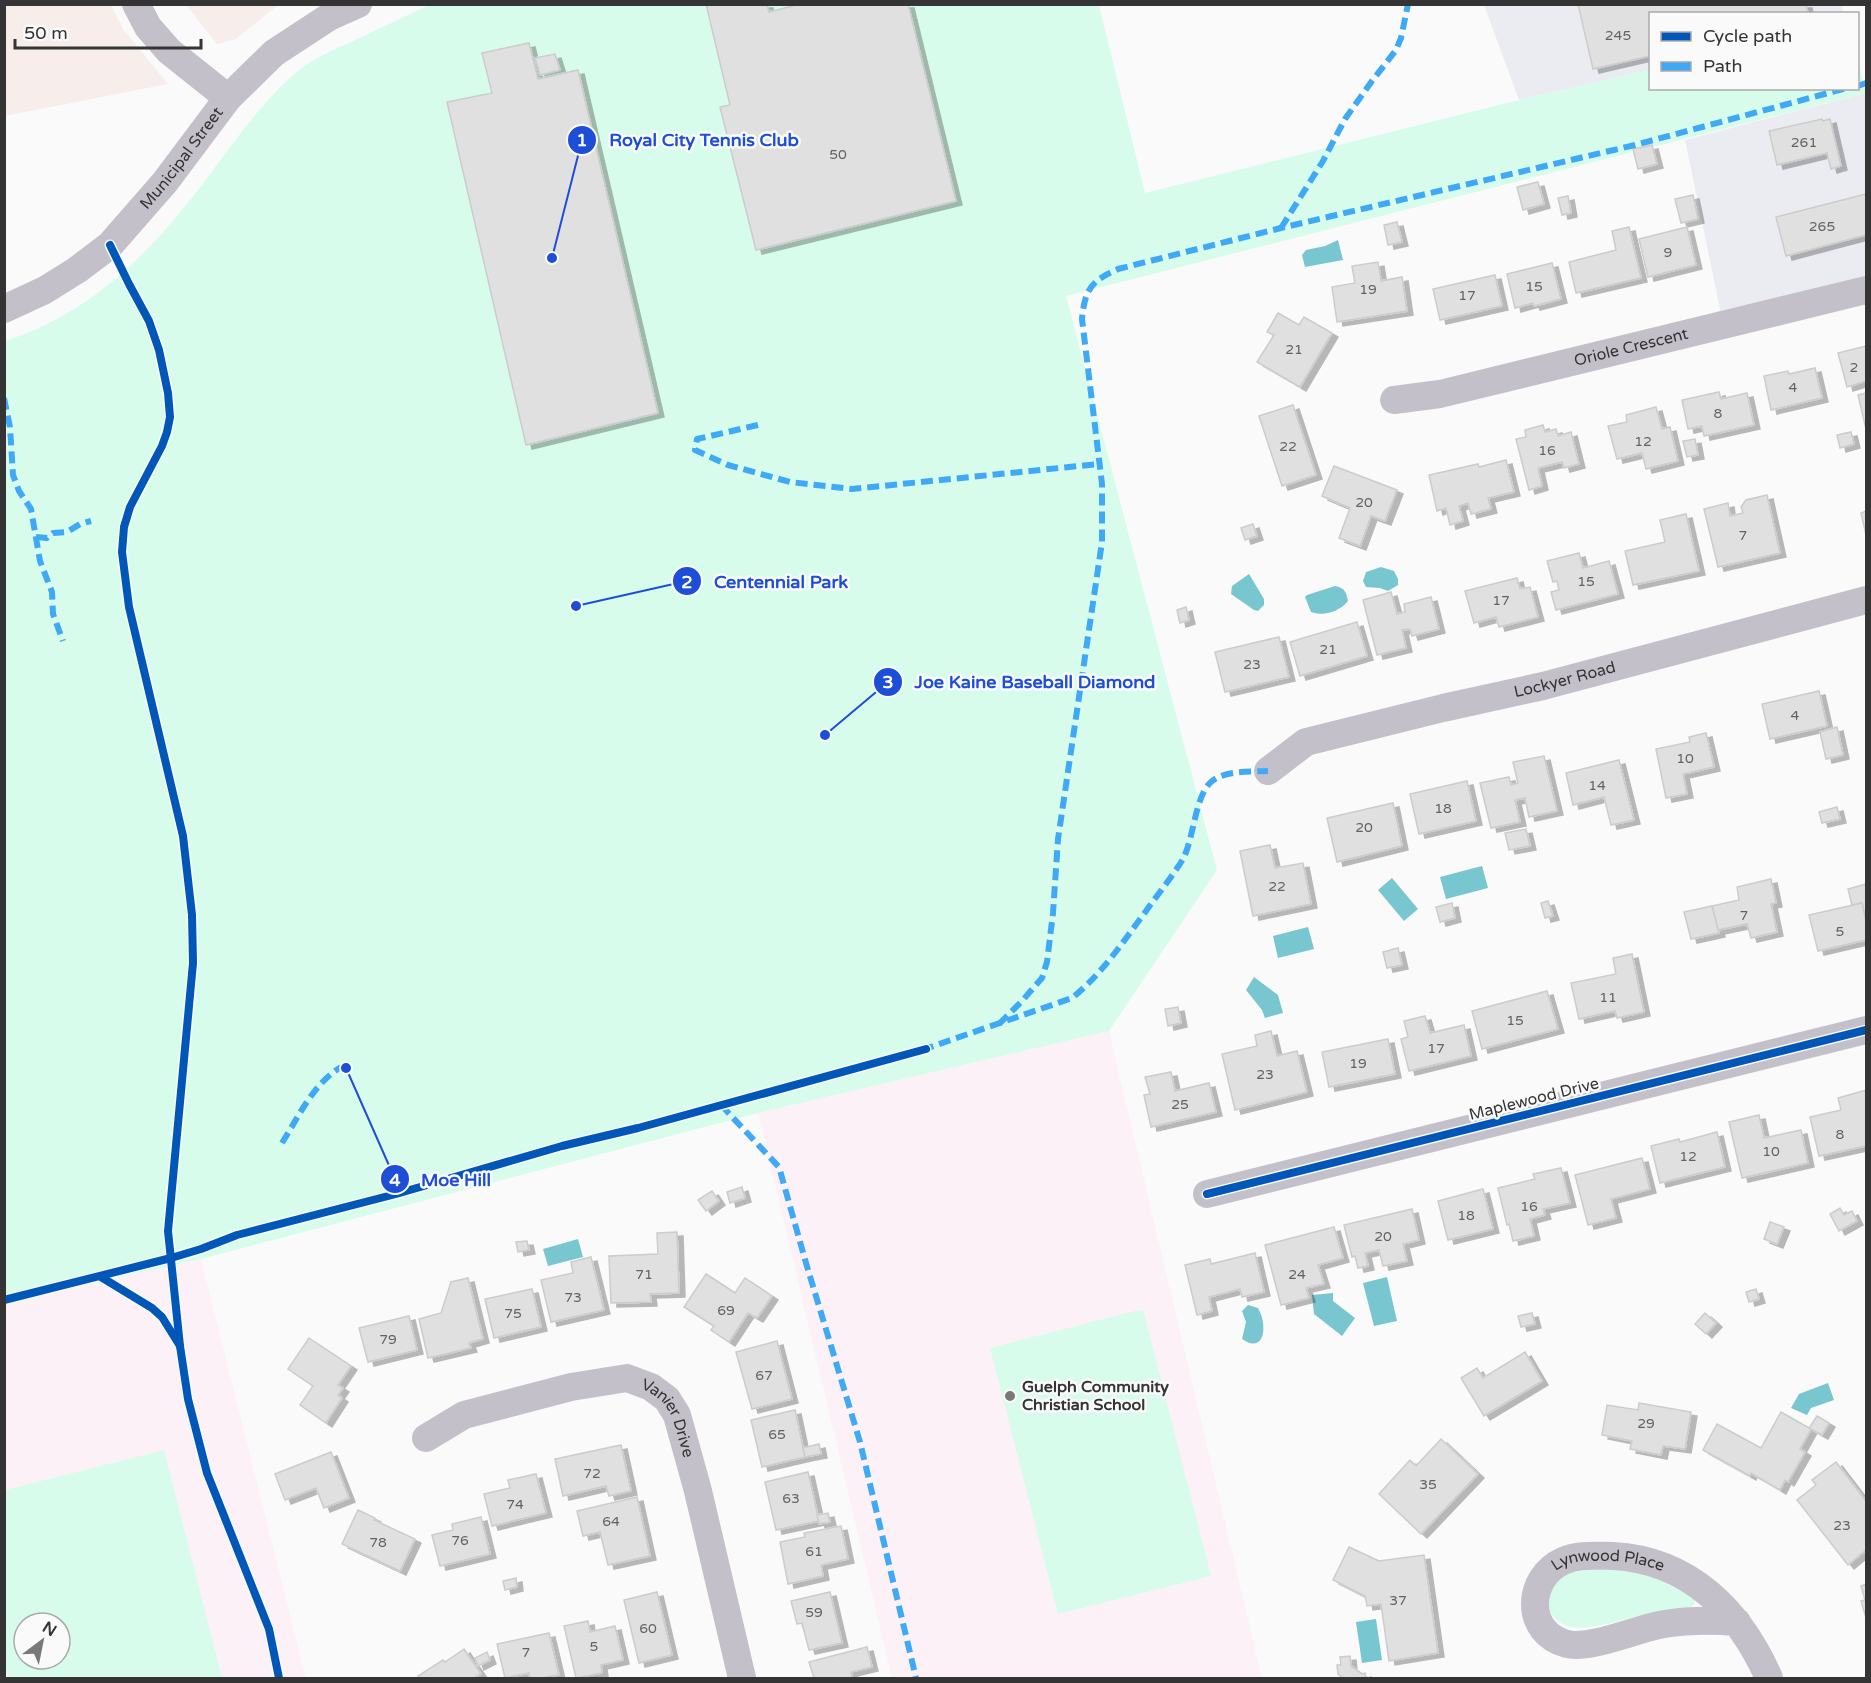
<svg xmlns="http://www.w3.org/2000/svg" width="1871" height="1683" viewBox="0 0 1871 1683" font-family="'Varela Round',sans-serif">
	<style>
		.built { fill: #eaecf1 }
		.industrial { fill: #f7eeec }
		.education { fill: #fcf1f7; fill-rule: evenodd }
		.green { fill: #d8fceb; fill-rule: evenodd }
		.water { fill: #78c6d0 }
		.building { fill: #e1e0e1; stroke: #ccc; stroke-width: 1.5; filter: url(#shadow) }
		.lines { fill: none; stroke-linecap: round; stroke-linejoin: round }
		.street { stroke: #c4c0c9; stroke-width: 28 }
		.quiet { stroke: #3fa9f5; stroke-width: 6; stroke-dasharray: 12 6; stroke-linecap: butt }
		.cycleway-casing { stroke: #fafafb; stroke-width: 11 }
		.cycleway { stroke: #0057b8; stroke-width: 8 }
		.poi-dot { fill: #79797a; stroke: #fafafb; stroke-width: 2 }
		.labels { text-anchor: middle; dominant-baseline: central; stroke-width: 5; stroke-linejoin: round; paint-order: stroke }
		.number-label { font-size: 14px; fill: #626263 }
		.street-label { font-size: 16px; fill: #343435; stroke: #fafafb }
		.poi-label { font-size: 16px; font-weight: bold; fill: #343435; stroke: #fafafb; text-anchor: start }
		.leader { fill: none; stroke: #1d4ed8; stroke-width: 2 }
		.callout-dot { fill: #1d4ed8; stroke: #fafafb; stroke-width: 2 }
		.mark-label { font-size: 18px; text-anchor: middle; font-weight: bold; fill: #fff }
		.callout-label { font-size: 18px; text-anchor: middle; font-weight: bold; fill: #1d4ed8; stroke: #fafafb; stroke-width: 5; stroke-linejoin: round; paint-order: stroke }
	</style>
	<defs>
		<filter id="shadow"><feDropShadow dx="6" dy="4" stdDeviation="0" flood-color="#0004"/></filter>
	</defs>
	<rect width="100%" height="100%" fill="#fafafb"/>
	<g class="built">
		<polygon points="1841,4 1843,13 1650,14 1650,70 1519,100 1484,5"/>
		<polygon points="1866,93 1866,303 1726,338 1685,140"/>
	</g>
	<g class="industrial">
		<polygon points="5,4 111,5 123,29 168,84 5,116"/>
		<polygon points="186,5 278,5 236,39 217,44"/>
	</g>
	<g class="education">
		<polygon points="1109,1031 1262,1678 892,1678 758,1113"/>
		<path d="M201,1259L306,1678H5L4,1303ZM24,1623H60V1659H24Z"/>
	</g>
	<g class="green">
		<path d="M429,5H1099L1145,193L1519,100L1650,70V88H1858V61L1866,93L1066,296L1217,870L1109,1031L758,1113L201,1259L5,1303V341C95,312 155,248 210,174C237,138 264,99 299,70C314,58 333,50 351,42C377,30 403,17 429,5Z"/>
		<polygon points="1143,1309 1211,1576 1058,1614 990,1348"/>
		<path d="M164,1450L222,1678H8L4,1666L5,1490ZM24,1623H60V1659H24Z"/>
		<path d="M1604,1568L1646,1573L1694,1597C1695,1603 1695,1605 1690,1608C1679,1614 1657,1613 1644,1615C1624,1619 1589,1631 1570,1627C1559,1624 1552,1616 1547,1606L1549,1589L1568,1571Z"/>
	</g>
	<g class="water">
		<polygon points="1338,240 1343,260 1305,267 1302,255 1306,250 1325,246"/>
		<polygon points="1381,567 1394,571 1398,579 1398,585 1388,591 1380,588 1366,587 1363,581 1366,572"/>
		<polygon points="1249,574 1264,599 1264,605 1258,611 1254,610 1231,594 1232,586"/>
		<path d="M1335,586C1345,588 1346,592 1348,601C1340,611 1324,617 1311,612L1305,597L1307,595Z"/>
		<polygon points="1482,866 1488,888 1446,899 1440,877"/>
		<polygon points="1392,878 1418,909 1404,921 1378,890"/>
		<polygon points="1308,927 1314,949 1278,958 1273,936"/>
		<polygon points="1254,977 1278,995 1283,1013 1265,1018 1262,1010 1246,990"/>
		<polygon points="578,1239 583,1257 548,1266 543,1249"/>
		<polygon points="1387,1277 1397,1321 1374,1326 1363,1283"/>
		<polygon points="1333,1293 1333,1301 1355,1318 1342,1336 1314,1314 1312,1295"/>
		<path d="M1248,1305L1258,1308C1268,1325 1265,1355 1242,1339L1246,1322L1242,1311Z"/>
		<polygon points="1828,1383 1834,1400 1811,1408 1807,1415 1791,1408 1799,1394"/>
		<polygon points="1376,1619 1382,1660 1362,1663 1356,1622"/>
	</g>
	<g class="building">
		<polygon points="706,4 767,4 769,12 800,4 908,4 956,201 756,250 720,107 730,105"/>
		<polygon points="1578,4 1806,4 1808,14 1650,14 1650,56 1593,69"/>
		<polygon points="529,43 538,79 578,70 658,413 526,445 447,102 492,93 482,53"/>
		<polygon points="555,54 560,70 540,75 535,58"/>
		<polygon points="1822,119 1823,121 1830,119 1841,166 1831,169 1827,153 1777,165 1769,131"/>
		<polygon points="1652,145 1657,164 1638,169 1633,149"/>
		<polygon points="1538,182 1544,204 1523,210 1517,187"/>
		<polygon points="1866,194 1866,235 1786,256 1776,217"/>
		<polygon points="1693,195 1698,219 1681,223 1675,199"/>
		<polygon points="1568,196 1571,213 1562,215 1558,198"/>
		<polygon points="1397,222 1402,242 1388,245 1384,225"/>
		<polygon points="1629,227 1641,278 1576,293 1569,262 1616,250 1612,231"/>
		<polygon points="1687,227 1696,265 1648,277 1639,239"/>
		<polygon points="1378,262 1381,281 1402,277 1407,311 1337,322 1332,287 1355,283 1352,266"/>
		<polygon points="1552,263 1561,299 1534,306 1533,303 1515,308 1507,274"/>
		<polygon points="1495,275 1502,306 1440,320 1433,289"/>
		<polygon points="1278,313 1299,325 1304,317 1332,333 1300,387 1257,362 1274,335 1267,332"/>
		<polygon points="1866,346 1866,381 1847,387 1838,353"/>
		<polygon points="1815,368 1822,398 1771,410 1764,376 1788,371 1789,374"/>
		<polygon points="1719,392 1721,399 1747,393 1754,425 1704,436 1702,426 1688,429 1682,400"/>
		<polygon points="1866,393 1866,429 1858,395"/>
		<polygon points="1293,405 1316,475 1282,486 1259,416"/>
		<polygon points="1656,407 1662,429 1670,427 1678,461 1646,469 1642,453 1617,459 1608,426 1627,422 1626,415"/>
		<polygon points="1543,425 1545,432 1556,429 1558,436 1571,432 1579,464 1564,468 1562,462 1538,468 1542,486 1529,490 1516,439 1526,437 1525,430"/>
		<polygon points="1851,432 1854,444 1840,448 1837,435"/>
		<polygon points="1695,439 1698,455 1687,457 1683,441"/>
		<polygon points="1506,460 1514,492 1488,498 1491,509 1471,514 1468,503 1459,506 1463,521 1450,525 1446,508 1437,511 1429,475 1478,464 1479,467"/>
		<polygon points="1334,466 1397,490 1385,521 1371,516 1360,546 1339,538 1350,508 1322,496"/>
		<polygon points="1767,495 1780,553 1718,567 1704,509 1728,503 1730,516 1743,513 1741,507 1746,500"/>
		<polygon points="1866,511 1866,535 1861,513"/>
		<polygon points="1686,514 1699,571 1633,585 1625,551 1665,542 1660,520"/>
		<polygon points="1253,524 1257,536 1245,540 1241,528"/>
		<polygon points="1579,553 1583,568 1609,561 1618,594 1556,610 1551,592 1559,590 1557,581 1553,582 1547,561"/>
		<polygon points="1517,578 1520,589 1530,587 1538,617 1499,627 1496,617 1474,623 1465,591"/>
		<polygon points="1391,592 1397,614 1405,612 1404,604 1431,597 1439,629 1412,636 1410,629 1402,630 1406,648 1377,655 1363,600"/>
		<polygon points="1186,607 1189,620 1180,623 1177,610"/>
		<polygon points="1357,622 1367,656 1300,676 1290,642"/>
		<polygon points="1279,637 1289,677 1225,692 1215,652"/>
		<polygon points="1819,691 1827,726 1770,739 1762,704"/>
		<polygon points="1837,727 1843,755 1826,759 1820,732"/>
		<polygon points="1706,733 1714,767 1683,774 1687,794 1666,798 1656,749 1690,742 1689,737"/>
		<polygon points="1544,756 1557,811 1529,817 1525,798 1515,800 1520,822 1491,828 1480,783 1509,777 1511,785 1518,783 1513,762"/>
		<polygon points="1619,760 1634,820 1611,825 1604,797 1573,805 1566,773"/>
		<polygon points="1467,781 1476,821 1419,834 1410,794"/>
		<polygon points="1393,803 1402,846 1337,862 1327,818"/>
		<polygon points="1837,807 1840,819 1822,823 1819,812"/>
		<polygon points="1526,829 1530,846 1509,850 1505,833"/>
		<polygon points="1270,845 1275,868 1303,863 1311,904 1253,916 1240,851"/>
		<polygon points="1771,879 1776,903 1771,904 1777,932 1751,938 1747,924 1718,930 1712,906 1739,900 1737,887"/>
		<polygon points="1866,884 1866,912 1864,913 1862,903 1852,905 1848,889"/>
		<polygon points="1548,901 1553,916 1545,918 1541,903"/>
		<polygon points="1452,903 1455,918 1440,922 1436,907"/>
		<polygon points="1862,903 1866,921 1866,940 1818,951 1809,915"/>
		<polygon points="1712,906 1719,933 1691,939 1684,912"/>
		<polygon points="1398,948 1402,965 1387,968 1383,952"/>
		<polygon points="1632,954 1644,1012 1617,1018 1615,1011 1579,1019 1571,983 1616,974 1613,958"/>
		<polygon points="1547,991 1558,1029 1482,1049 1472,1011"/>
		<polygon points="1178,1007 1181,1023 1168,1026 1165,1009"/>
		<polygon points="1425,1016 1430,1033 1464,1025 1471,1056 1409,1071 1401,1039 1408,1037 1404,1021"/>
		<polygon points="1271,1031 1277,1056 1297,1051 1307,1092 1235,1110 1222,1054 1257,1046 1255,1035"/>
		<polygon points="1388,1039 1395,1074 1329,1087 1322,1052"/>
		<polygon points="1171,1072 1175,1091 1209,1083 1216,1112 1151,1127 1144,1095 1150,1094 1145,1077"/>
		<polygon points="1866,1090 1866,1146 1819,1156 1810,1117 1841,1110 1838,1098"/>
		<polygon points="1759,1115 1764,1138 1801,1130 1808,1163 1742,1178 1729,1122"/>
		<polygon points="1717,1132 1725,1167 1660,1183 1651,1146 1679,1139 1680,1142"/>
		<polygon points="1642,1158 1650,1189 1611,1199 1616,1218 1588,1225 1575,1175"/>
		<polygon points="1561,1168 1570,1203 1543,1209 1545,1215 1530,1219 1534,1236 1513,1241 1509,1224 1507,1225 1498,1188 1535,1179 1533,1174"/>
		<polygon points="742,1187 745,1198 730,1203 727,1192"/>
		<polygon points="1483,1189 1493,1229 1448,1240 1438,1201"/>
		<polygon points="712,1191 719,1201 706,1211 698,1200"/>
		<polygon points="1840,1208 1844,1215 1852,1211 1857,1221 1839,1231 1830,1214"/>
		<polygon points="1412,1209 1419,1240 1403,1244 1407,1261 1383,1266 1379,1250 1365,1253 1368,1266 1358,1268 1355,1256 1352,1257 1344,1225"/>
		<polygon points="1770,1222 1784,1227 1777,1244 1764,1239"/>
		<polygon points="1334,1227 1343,1258 1318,1265 1324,1284 1306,1288 1309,1298 1281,1305 1265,1245"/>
		<polygon points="677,1232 679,1293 650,1294 651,1302 611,1303 609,1256 658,1254 657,1233"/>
		<polygon points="527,1241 529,1250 518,1252 516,1242"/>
		<polygon points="1255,1253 1264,1292 1242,1297 1240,1289 1209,1297 1212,1311 1197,1315 1185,1265 1210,1259 1211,1264"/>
		<polygon points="591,1257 604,1310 551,1322 541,1280 573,1273 571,1262"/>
		<polygon points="706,1274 735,1293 745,1278 772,1296 757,1318 748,1313 729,1342 711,1330 714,1326 684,1307"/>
		<polygon points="468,1278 483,1339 469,1343 471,1348 428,1358 419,1319 441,1313 451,1282"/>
		<polygon points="532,1289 541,1327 494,1338 485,1299"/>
		<polygon points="1756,1289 1759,1299 1749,1302 1746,1292"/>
		<polygon points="1532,1313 1535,1324 1521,1327 1518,1316"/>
		<polygon points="1705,1313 1716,1323 1706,1334 1695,1324"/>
		<polygon points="409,1316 417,1350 368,1362 359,1328"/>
		<polygon points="309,1338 351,1366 338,1385 343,1388 338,1395 342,1398 326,1423 300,1405 313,1386 288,1369"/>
		<polygon points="777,1341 792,1399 752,1409 736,1352"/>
		<polygon points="1525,1352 1542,1381 1484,1416 1461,1378 1477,1368 1483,1378"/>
		<polygon points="1639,1403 1691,1412 1685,1449 1663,1446 1661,1455 1630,1449 1632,1441 1602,1435 1607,1405 1638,1410"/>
		<polygon points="795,1410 805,1457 762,1467 751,1420"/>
		<polygon points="1781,1412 1811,1429 1800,1449 1805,1452 1788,1482 1785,1480 1780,1490 1751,1473 1750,1476 1703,1450 1717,1424 1761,1448"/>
		<polygon points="1817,1416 1829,1423 1822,1435 1809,1428"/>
		<polygon points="1441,1439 1478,1474 1421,1534 1379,1494 1410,1460 1416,1466"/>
		<polygon points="819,1444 821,1454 805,1457 803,1448"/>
		<polygon points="621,1445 631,1491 609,1496 606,1486 563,1496 555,1459"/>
		<polygon points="331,1452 349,1498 324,1508 316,1488 285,1500 275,1474"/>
		<polygon points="1836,1462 1866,1501 1866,1550 1848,1565 1797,1500 1816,1485 1812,1480"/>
		<polygon points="808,1472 819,1521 776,1530 765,1482"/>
		<polygon points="536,1474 546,1513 492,1526 484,1494 510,1488 508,1480"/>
		<polygon points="637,1497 650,1556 608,1565 600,1532 583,1536 577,1511"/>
		<polygon points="358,1510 375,1518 374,1520 415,1539 400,1571 342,1544"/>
		<polygon points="828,1513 830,1522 819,1524 817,1515"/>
		<polygon points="481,1517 490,1554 440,1566 432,1535 453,1530 452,1524"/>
		<polygon points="841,1526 848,1559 821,1565 823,1576 788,1584 780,1542 805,1537 804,1533"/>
		<polygon points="1349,1547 1379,1561 1424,1555 1438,1653 1389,1661 1381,1604 1367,1606 1365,1596 1333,1580"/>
		<polygon points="516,1578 517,1587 505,1590 503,1581"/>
		<polygon points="1866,1584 1866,1618 1861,1601 1865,1600 1861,1586"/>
		<polygon points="657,1592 672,1655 639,1663 624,1600"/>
		<polygon points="830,1592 842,1643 809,1650 802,1623 797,1624 791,1601"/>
		<polygon points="588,1621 590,1632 615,1626 623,1660 601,1665 602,1673 576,1678 564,1626"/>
		<polygon points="549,1633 559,1675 541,1678 530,1678 529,1673 505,1678 497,1644"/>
		<polygon points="867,1647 872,1667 851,1672 852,1678 814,1678 809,1662"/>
		<polygon points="464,1649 481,1674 474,1678 419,1678 418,1676 443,1660 445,1662"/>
		<polygon points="487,1652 490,1660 478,1666 475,1658"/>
		<polygon points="1350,1656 1351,1666 1362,1674 1365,1673 1366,1678 1343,1678 1338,1674 1337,1665 1341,1665 1340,1657"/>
	</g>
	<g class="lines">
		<g class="street">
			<polyline points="136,4 148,27 169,51 228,98"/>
			<path id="s1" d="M4,309L45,290L77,270L110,245L165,182L228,98L274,53L329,17L358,4"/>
			<path id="s2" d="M1394,400L1440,394L1866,290"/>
			<path id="s3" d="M1268,771L1306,742L1443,708L1543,686L1866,600"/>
			<polyline points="1207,1194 1866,1030"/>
			<path id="s4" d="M426,1438L464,1415L571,1387L627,1378L651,1387L667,1399L677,1415L698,1491L742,1678"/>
			<path id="s5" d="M1737,1622C1712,1620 1689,1620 1664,1624C1639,1628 1589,1650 1567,1644C1524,1633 1526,1578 1563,1561C1579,1554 1596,1556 1613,1556C1690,1560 1740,1612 1769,1678"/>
		</g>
		<g class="quiet">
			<polyline points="1858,86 1866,83"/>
			<polyline points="1281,228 1323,161 1345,119 1372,81 1396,50 1401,38 1408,4"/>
			<polyline points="4,398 10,427 13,475 19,491 31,509 40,561 52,592 53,614 63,641"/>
			<polyline points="758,425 697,439 695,450 728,465 790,482 852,489 1099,464"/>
			<polyline points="36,537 47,538 53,533 67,532 80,524 91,521"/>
			<path d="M999,1024L1022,1001L1042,978L1047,962L1053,913L1058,839L1102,542V484L1082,319C1085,289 1091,281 1118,269L1281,228L1635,145L1847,88"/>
			<path d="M922,1050L1072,998C1102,974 1123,942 1146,911C1158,894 1172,877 1183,859C1194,838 1195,796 1211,782C1224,770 1251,772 1268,771"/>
			<polyline points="721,1105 779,1167 806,1263 860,1442 916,1678"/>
			<path d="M282,1143C299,1116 313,1084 341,1067"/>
		</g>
		<defs>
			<g id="cycleway">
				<polyline points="110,245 129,284 149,321 159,350 168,393 170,417 167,432 162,446 130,507 124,527 122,552 129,607 183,836 192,915 193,963 168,1231 180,1346"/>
				<polyline points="1207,1194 1866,1030"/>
				<polyline points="101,1277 152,1308 162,1317 180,1346 188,1399 207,1473 269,1629 279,1678"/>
				<polyline points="4,1300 171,1258 201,1249 237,1235 396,1194 562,1146 638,1128 926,1049"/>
			</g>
		</defs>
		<use href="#cycleway" class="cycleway-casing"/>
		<use href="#cycleway" class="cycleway"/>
	</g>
	<circle class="poi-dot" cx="1010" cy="1396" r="6"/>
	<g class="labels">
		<g class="number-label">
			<text x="1618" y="35">245</text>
			<text x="1804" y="142">261</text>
			<text x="838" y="154">50</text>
			<text x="1822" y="226">265</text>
			<text x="1668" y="252">9</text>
			<text x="1534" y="286">15</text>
			<text x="1368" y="289">19</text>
			<text x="1467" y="295">17</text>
			<text x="1294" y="349">21</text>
			<text x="1854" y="367">2</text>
			<text x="1793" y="387">4</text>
			<text x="1718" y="413">8</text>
			<text x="1643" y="441">12</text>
			<text x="1288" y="446">22</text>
			<text x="1547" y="450">16</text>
			<text x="1364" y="502">20</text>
			<text x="1743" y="535">7</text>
			<text x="1586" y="581">15</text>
			<text x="1501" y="600">17</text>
			<text x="1328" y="649">21</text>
			<text x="1252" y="664">23</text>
			<text x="1795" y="715">4</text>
			<text x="1685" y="758">10</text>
			<text x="1597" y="785">14</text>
			<text x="1443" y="808">18</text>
			<text x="1364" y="827">20</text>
			<text x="1277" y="886">22</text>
			<text x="1744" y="915">7</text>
			<text x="1840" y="931">5</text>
			<text x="1608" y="997">11</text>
			<text x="1515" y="1020">15</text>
			<text x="1436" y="1048">17</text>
			<text x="1358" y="1063">19</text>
			<text x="1265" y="1074">23</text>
			<text x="1180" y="1104">25</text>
			<text x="1840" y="1134">8</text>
			<text x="1771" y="1151">10</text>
			<text x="1688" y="1156">12</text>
			<text x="1529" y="1206">16</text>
			<text x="1466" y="1215">18</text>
			<text x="1383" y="1236">20</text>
			<text x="644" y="1274">71</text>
			<text x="1297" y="1274">24</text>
			<text x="573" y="1297">73</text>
			<text x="726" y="1310">69</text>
			<text x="513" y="1313">75</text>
			<text x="388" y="1339">79</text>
			<text x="764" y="1375">67</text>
			<text x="1646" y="1423">29</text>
			<text x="777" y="1434">65</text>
			<text x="592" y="1473">72</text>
			<text x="1428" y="1484">35</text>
			<text x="791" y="1498">63</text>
			<text x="515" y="1504">74</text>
			<text x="611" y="1521">64</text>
			<text x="1842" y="1525">23</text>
			<text x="460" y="1540">76</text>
			<text x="378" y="1542">78</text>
			<text x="814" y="1551">61</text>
			<text x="1398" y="1600">37</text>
			<text x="814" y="1612">59</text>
			<text x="648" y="1628">60</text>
			<text x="594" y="1646">5</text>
			<text x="526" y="1652">7</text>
		</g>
		<g class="street-label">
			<text stroke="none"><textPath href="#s1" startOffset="237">Municipal Street</textPath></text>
			<text stroke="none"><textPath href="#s2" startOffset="243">Oriole Crescent</textPath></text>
			<text stroke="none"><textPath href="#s3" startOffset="314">Lockyer Road</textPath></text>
			<text transform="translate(1534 1099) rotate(-14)">Maplewood Drive</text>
			<text stroke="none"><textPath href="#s4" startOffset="274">Vanier Drive</textPath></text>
			<text stroke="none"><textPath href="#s5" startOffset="328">Lynwood Place</textPath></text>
		</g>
		<g class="poi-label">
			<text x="1022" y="1387">Guelph Community<tspan x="1022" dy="18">Christian School</tspan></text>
		</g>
	</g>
	<path class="leader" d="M552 258L582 140M576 606L687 581M825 735L888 682M346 1068L395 1179"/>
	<g class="callout-dot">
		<circle cx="552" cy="258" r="6"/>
		<circle cx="576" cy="606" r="6"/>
		<circle cx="825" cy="735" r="6"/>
		<circle cx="346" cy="1068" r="6"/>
		<circle cx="582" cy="140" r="15"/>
		<circle cx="687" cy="581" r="15"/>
		<circle cx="888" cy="682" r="15"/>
		<circle cx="395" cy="1179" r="15"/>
	</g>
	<g class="mark-label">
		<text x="582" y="146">1</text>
		<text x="687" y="588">2</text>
		<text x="888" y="688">3</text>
		<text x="395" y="1186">4</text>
	</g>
	<g class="callout-label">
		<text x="704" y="146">Royal City Tennis Club</text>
		<text x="781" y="588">Centennial Park</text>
		<text x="1035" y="688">Joe Kaine Baseball Diamond</text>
		<text x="456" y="1186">Moe Hill</text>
	</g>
	<rect width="1871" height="1683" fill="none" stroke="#343435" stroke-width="12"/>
	<rect x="1649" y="12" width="210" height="78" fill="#fafafb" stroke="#ababac" stroke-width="1.5"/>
	<rect x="1661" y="32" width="30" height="9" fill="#0057b8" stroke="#ababac" stroke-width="1.5"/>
	<text x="1703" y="42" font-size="18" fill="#343435">Cycle path</text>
	<rect x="1661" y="62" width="30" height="9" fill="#3fa9f5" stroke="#ababac" stroke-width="1.5"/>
	<text x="1703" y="72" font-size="18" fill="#343435">Path</text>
	<g transform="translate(42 1641) rotate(32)"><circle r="28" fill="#fafafb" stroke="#ababac" stroke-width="1.5"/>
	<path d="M0-4.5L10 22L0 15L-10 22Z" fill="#79797a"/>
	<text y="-9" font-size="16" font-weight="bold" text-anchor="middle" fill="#343435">N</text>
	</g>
	<path d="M15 39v9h186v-9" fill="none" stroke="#343435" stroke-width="3"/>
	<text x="24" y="39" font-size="18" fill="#343435" stroke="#fafafb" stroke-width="4.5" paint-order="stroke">50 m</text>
</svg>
